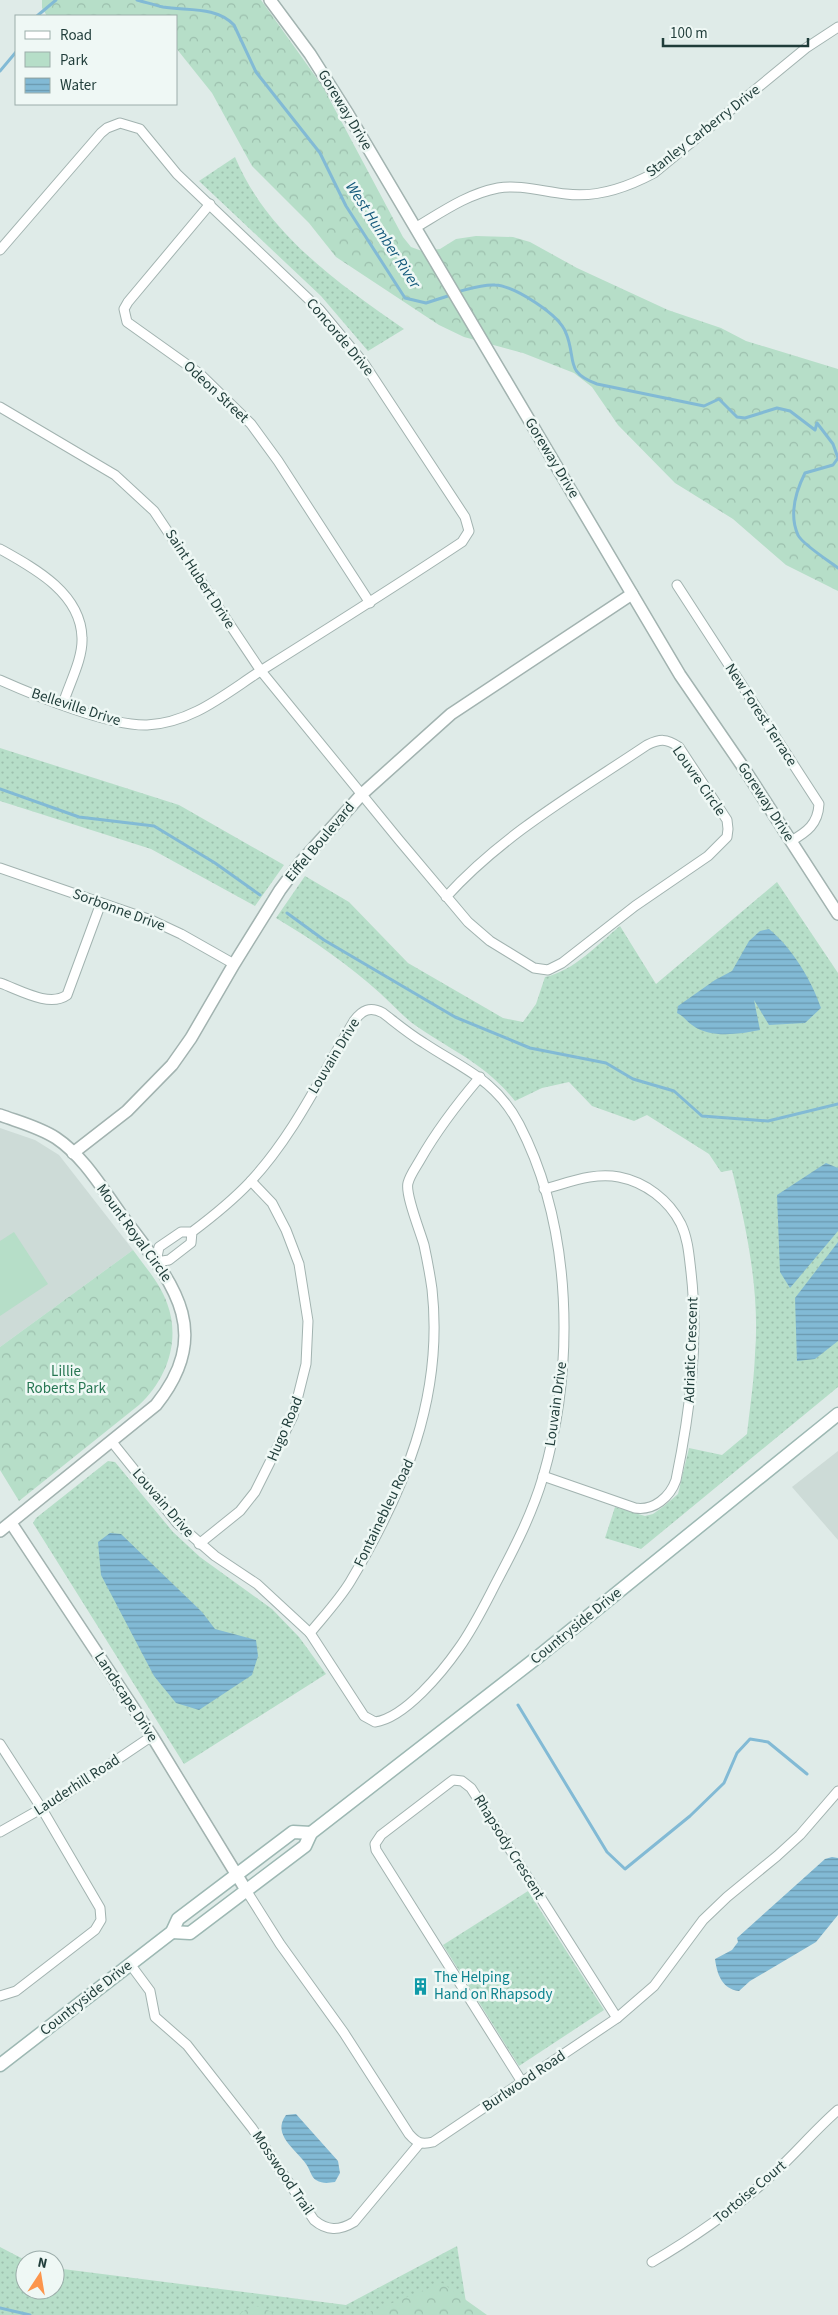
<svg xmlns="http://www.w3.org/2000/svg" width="838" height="2315" viewBox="0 0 838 2315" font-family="'Source Sans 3',sans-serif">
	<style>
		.built { fill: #cddbd7 }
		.green { fill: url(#green-dots) }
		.forest { fill: url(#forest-crowns) }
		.pitch { fill: #b6dec8 }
		.water { fill: url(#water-rules) }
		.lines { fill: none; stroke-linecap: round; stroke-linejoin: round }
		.stream { stroke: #82bad5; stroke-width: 3 }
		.minor-casing { stroke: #a2b3b0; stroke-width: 11 }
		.tertiary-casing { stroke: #a2b3b0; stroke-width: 14 }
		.secondary-casing { stroke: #9db8b3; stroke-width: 15 }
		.minor { stroke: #fff; stroke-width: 9 }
		.tertiary { stroke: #fff; stroke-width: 11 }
		.secondary { stroke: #fff; stroke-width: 12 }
		.labels { text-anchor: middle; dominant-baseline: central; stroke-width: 5; stroke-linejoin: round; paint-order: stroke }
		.street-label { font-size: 15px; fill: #1f3c39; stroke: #eff8f5 }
		.park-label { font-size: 15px; fill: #267652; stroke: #eff8f5 }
		.culture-label { font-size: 15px; fill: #0d838f; stroke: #eff8f5; text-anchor: start }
		.water-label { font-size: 16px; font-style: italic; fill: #155a7c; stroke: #eff8f5 }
	</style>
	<defs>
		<pattern id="green-dots" width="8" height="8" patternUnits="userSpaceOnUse" patternTransform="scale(1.25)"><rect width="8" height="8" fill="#b6dec8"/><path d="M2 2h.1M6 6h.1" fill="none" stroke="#9cbfad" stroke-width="1.8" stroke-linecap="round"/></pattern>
		<pattern id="forest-crowns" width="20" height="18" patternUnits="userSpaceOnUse" patternTransform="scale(1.25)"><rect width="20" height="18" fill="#b6dec8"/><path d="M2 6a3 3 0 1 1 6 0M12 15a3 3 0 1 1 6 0" fill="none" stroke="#9cbfad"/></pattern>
		<pattern id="water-rules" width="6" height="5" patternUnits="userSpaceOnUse" patternTransform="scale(1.25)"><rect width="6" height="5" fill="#82bad5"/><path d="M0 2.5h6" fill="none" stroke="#6a98ae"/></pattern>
	</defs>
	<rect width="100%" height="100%" fill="#dfebe8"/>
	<g class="built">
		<polygon points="0,1128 35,1140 59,1155 133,1250 0,1347"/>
		<polygon points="838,1451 838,1540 792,1487"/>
	</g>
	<g class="green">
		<path d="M235,157C267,234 338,283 404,329L368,351L321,296L199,181Z"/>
		<polygon points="0,748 179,805 284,865 255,906 151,849 0,801"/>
		<path d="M305,876L349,902L408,963L503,1018L523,1022L536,1004L545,977C574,971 598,944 620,926L656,984L777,882L838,973V1387L641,1549L605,1538L615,1507L645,1516L653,1514L664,1506L678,1494L689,1448L722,1455L747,1434C750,1407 754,1381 755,1354C760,1293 747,1229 732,1170L721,1172L709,1154L647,1115L634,1121L592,1106L569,1082L542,1088L515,1101C484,1062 451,1051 412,1023C401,1014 392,1004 381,994C349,965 313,940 276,918Z"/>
		<polygon points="108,1461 115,1462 173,1532 200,1557 272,1609 299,1637 326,1674 184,1764 33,1523 36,1518"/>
		<polygon points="528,1891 604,2010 519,2066 443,1945"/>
		<polygon points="457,2246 468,2315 0,2315 0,2247 25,2260 25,2290 55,2290 55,2268 346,2305"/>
	</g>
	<g class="forest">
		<polygon points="42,0 261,0 323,87 403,237 411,247 422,251 440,249 456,239 476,236 513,237 530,242 577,268 668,310 721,328 746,341 838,369 838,591 786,565 733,519 675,483 618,425 592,387 574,373 523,353 464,337 439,325 336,257 309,223 252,166 212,93 176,48 176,16 47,16 42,8"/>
		<path d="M133,1250C145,1267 160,1283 167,1303C181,1340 167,1379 139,1405L19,1501L0,1470V1347Z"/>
		<polygon points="442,2283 487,2315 362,2315"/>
		<polygon points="253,2305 280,2315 238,2315"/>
	</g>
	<polygon class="pitch" points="14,1232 48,1284 0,1316 0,1241"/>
	<g class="water">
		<path d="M769,929C792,948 811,979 821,1008L805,1023L769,1025L754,1000L760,1030C739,1034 711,1039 692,1025C686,1021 685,1017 677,1013L678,1006L715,980L732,971L749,941L760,931Z"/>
		<polygon points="826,1163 838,1168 838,1231 790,1288 780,1272 777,1195"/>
		<polygon points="838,1242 838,1341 815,1359 797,1361 795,1298"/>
		<polygon points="110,1533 121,1534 202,1612 215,1629 256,1640 258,1656 252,1675 199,1710 176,1703 154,1676 101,1575 98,1542"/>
		<path d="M832,1857L838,1858V1915L816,1942L750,1981L739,1991C722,1989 717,1974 715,1959L732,1950L738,1942L737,1938L825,1859Z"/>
		<path d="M296,2114L338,2161L340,2173L335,2182C328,2183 323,2184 316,2180C311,2177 310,2169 306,2164C297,2150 271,2135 286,2115Z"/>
	</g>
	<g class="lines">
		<g class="stream">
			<path d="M137,0C145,2 154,5 163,7C187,11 216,6 234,25L256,72L320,153L346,206L405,298L426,303L451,295"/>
			<polyline points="37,16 56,0"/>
			<polyline points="0,71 16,52"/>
			<path d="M457,292C469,289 483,284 495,285C514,286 559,314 566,333C577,360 564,372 597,384L704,406L719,399L737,417L745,418L777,408L790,411L815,430L817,423L833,444L838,458L833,465L805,473C796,491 789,515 798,535C802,544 829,561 838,568"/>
			<polyline points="0,789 79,817 154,826 215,863 260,895"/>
			<polyline points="287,913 324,940 455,1017 530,1048 606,1063 633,1079 674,1091 702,1116 768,1121 838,1104"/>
			<polyline points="518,1705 607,1852 625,1869 690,1816 724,1783 737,1753 750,1739 768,1742 807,1774"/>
			<polyline points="0,2308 30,2315"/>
		</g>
		<defs>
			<g id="minor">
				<polyline points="210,204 128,302 124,309 127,322 200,374 251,424 278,461 370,603"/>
				<path d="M415,228C442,212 467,194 498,188C519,184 545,192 566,194C596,198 628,187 654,173L806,48L838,27"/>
				<path d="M0,250L101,133L107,128L120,123L140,129L177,174L320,310L363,362L465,517L469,531L462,542C396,586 329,628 262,670C226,693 192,723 147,725C109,726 36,696 0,680"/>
				<path d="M0,407L115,475L154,511L261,671L399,840L468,922L490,941L534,968L548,970L562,963L635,906L708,856L727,837L728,829L727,820L679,747C666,738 660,739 647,745C577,792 503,834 446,897"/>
				<path d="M0,549C34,568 81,593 82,638C83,659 69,684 63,704"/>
				<path d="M677,585L819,804C818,824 807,832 791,841"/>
				<polyline points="0,868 151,920 181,934 234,964"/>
				<path d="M0,983C18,989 49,1008 67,995L101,903"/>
				<path d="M112,1442L177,1523L215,1556L257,1584L310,1633L364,1716L375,1722C405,1718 443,1671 459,1648C474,1627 485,1604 497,1581C515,1547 532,1514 543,1477C575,1366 573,1228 519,1124C495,1079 463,1069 424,1043C409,1034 396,1023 383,1013C370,1006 362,1010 354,1021C321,1076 294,1135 250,1182C232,1201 212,1217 192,1232H181L159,1247L156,1262L169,1260L191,1243L192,1232"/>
				<path d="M543,1476L635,1508C654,1511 670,1497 676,1480C690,1412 699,1342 691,1272C689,1255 688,1239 681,1224C669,1200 645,1182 619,1177C593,1172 568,1183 544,1189"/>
				<polyline points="199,1544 240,1511 255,1492 293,1416 306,1364 308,1321 299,1264 286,1230 272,1203 251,1181"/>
				<path d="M310,1633C323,1617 339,1600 350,1582C404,1492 444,1397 432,1289C430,1275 427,1259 424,1245C420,1231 405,1194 408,1183C410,1175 416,1167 420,1160C437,1130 457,1104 480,1077"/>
				<polyline points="0,1744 42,1809 100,1908 101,1920 95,1930 16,1991 0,1996"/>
				<polyline points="0,1832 60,1798 152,1736"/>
				<path d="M246,1890L280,1944L344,2033L409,2134C417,2143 421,2145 433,2142L617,2018L654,1986L703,1920L727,1897L777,1856L800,1835L838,1791"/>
				<path d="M130,1964L150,1991L155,2017L187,2045L252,2128L314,2220C327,2231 339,2231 354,2222L419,2144"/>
				<polyline points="522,2082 376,1850 375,1844 381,1835 453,1780 462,1781 471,1788 617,2018"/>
				<path d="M652,2262C695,2237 736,2208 773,2174C795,2154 815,2130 838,2110"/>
			</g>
			<g id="tertiary">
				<polyline points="270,0 310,54 348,114 680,675 743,767 838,914"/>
				<path d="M0,1115C19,1122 39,1127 56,1138C83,1156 102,1188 120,1213C168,1278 218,1328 156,1405L0,1531"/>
				<polyline points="73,1153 127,1111 172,1065 191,1038 234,964 280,890 300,863 362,794 451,714 632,594"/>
				<polyline points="11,1523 152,1736 246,1890"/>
			</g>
			<g id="secondary">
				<polyline points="172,1932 190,1933 305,1846 311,1833 539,1656 838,1414"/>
				<polyline points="0,2065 172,1932 178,1919 293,1832 311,1833"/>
			</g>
		</defs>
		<use href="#minor" class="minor-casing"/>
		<use href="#tertiary" class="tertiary-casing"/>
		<use href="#secondary" class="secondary-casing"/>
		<use href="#minor" class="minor"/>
		<use href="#tertiary" class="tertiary"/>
		<use href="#secondary" class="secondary"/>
	</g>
	<defs>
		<symbol id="building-bare" viewBox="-9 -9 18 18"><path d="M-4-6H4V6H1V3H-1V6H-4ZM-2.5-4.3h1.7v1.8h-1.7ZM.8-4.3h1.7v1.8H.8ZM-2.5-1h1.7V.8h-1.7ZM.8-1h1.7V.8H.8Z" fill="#0f9aa8" stroke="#eff8f5" stroke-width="2.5" paint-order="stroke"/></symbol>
	</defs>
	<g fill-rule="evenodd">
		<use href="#building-bare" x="408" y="1974" width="25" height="25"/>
	</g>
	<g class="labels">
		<g class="street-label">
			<text transform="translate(345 110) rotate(59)">Goreway Drive</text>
			<text transform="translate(703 131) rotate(-38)">Stanley Carberry Drive</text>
			<text transform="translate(340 337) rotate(50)">Concorde Drive</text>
			<text transform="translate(216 392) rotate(43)">Odeon Street</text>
			<text transform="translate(552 458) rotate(59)">Goreway Drive</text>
			<text transform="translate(200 579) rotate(57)">Saint Hubert Drive</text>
			<text transform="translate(76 707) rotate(18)">Belleville Drive</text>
			<text transform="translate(761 715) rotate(57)">New Forest Terrace</text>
			<text transform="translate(699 781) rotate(55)">Louvre Circle</text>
			<text transform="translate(766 802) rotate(57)">Goreway Drive</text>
			<text transform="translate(320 842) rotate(-50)">Eiffel Boulevard</text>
			<text transform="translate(119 910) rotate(20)">Sorbonne Drive</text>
			<text transform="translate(334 1056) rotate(-59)">Louvain Drive</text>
			<text transform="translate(134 1233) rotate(54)">Mount Royal Circle</text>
			<text transform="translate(691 1350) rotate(-88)">Adriatic Crescent</text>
			<text transform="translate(556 1404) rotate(-82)">Louvain Drive</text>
			<text transform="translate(285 1429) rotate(-67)">Hugo Road</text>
			<text transform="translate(163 1503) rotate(49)">Louvain Drive</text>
			<text transform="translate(384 1513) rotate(-64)">Fontainebleu Road</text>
			<text transform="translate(576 1626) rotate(-39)">Countryside Drive</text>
			<text transform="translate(126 1697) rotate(57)">Landscape Drive</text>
			<text transform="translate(77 1785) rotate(-33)">Lauderhill Road</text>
			<text transform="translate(509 1847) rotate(58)">Rhapsody Crescent</text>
			<text transform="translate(86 1998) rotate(-38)">Countryside Drive</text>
			<text transform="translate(524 2081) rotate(-34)">Burlwood Road</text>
			<text transform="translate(283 2173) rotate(56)">Mosswood Trail</text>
			<text transform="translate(750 2192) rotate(-40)">Tortoise Court</text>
		</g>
		<g class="park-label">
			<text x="66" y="1371">Lillie<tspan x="66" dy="17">Roberts Park</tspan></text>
		</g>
		<g class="culture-label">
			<text x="434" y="1977">The Helping<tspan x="434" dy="17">Hand on Rhapsody</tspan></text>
		</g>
		<g class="water-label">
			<text transform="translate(383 235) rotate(57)">West Humber River</text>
		</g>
	</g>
	<rect x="15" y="15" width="162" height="90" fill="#eff8f5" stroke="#9cadaa"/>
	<rect x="25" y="31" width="25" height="8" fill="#ffffff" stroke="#9cadaa"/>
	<text x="60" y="40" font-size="15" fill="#1f3c39">Road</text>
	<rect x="25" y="52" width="25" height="15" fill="#b6dec8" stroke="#9cadaa"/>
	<text x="60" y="65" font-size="15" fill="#1f3c39">Park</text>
	<rect x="25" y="78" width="25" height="15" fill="url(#water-rules)" stroke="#9cadaa"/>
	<text x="60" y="90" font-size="15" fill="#1f3c39">Water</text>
	<g transform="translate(40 2275) rotate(12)"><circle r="24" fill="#eff8f5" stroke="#9cadaa"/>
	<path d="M0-4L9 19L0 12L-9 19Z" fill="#fc954c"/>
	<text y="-8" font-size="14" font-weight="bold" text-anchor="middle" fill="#1f3c39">N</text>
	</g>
	<path d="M663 38v8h145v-8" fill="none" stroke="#1f3c39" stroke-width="2.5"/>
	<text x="670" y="38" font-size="15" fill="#1f3c39" stroke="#eff8f5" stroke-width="4" paint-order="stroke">100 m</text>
</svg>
